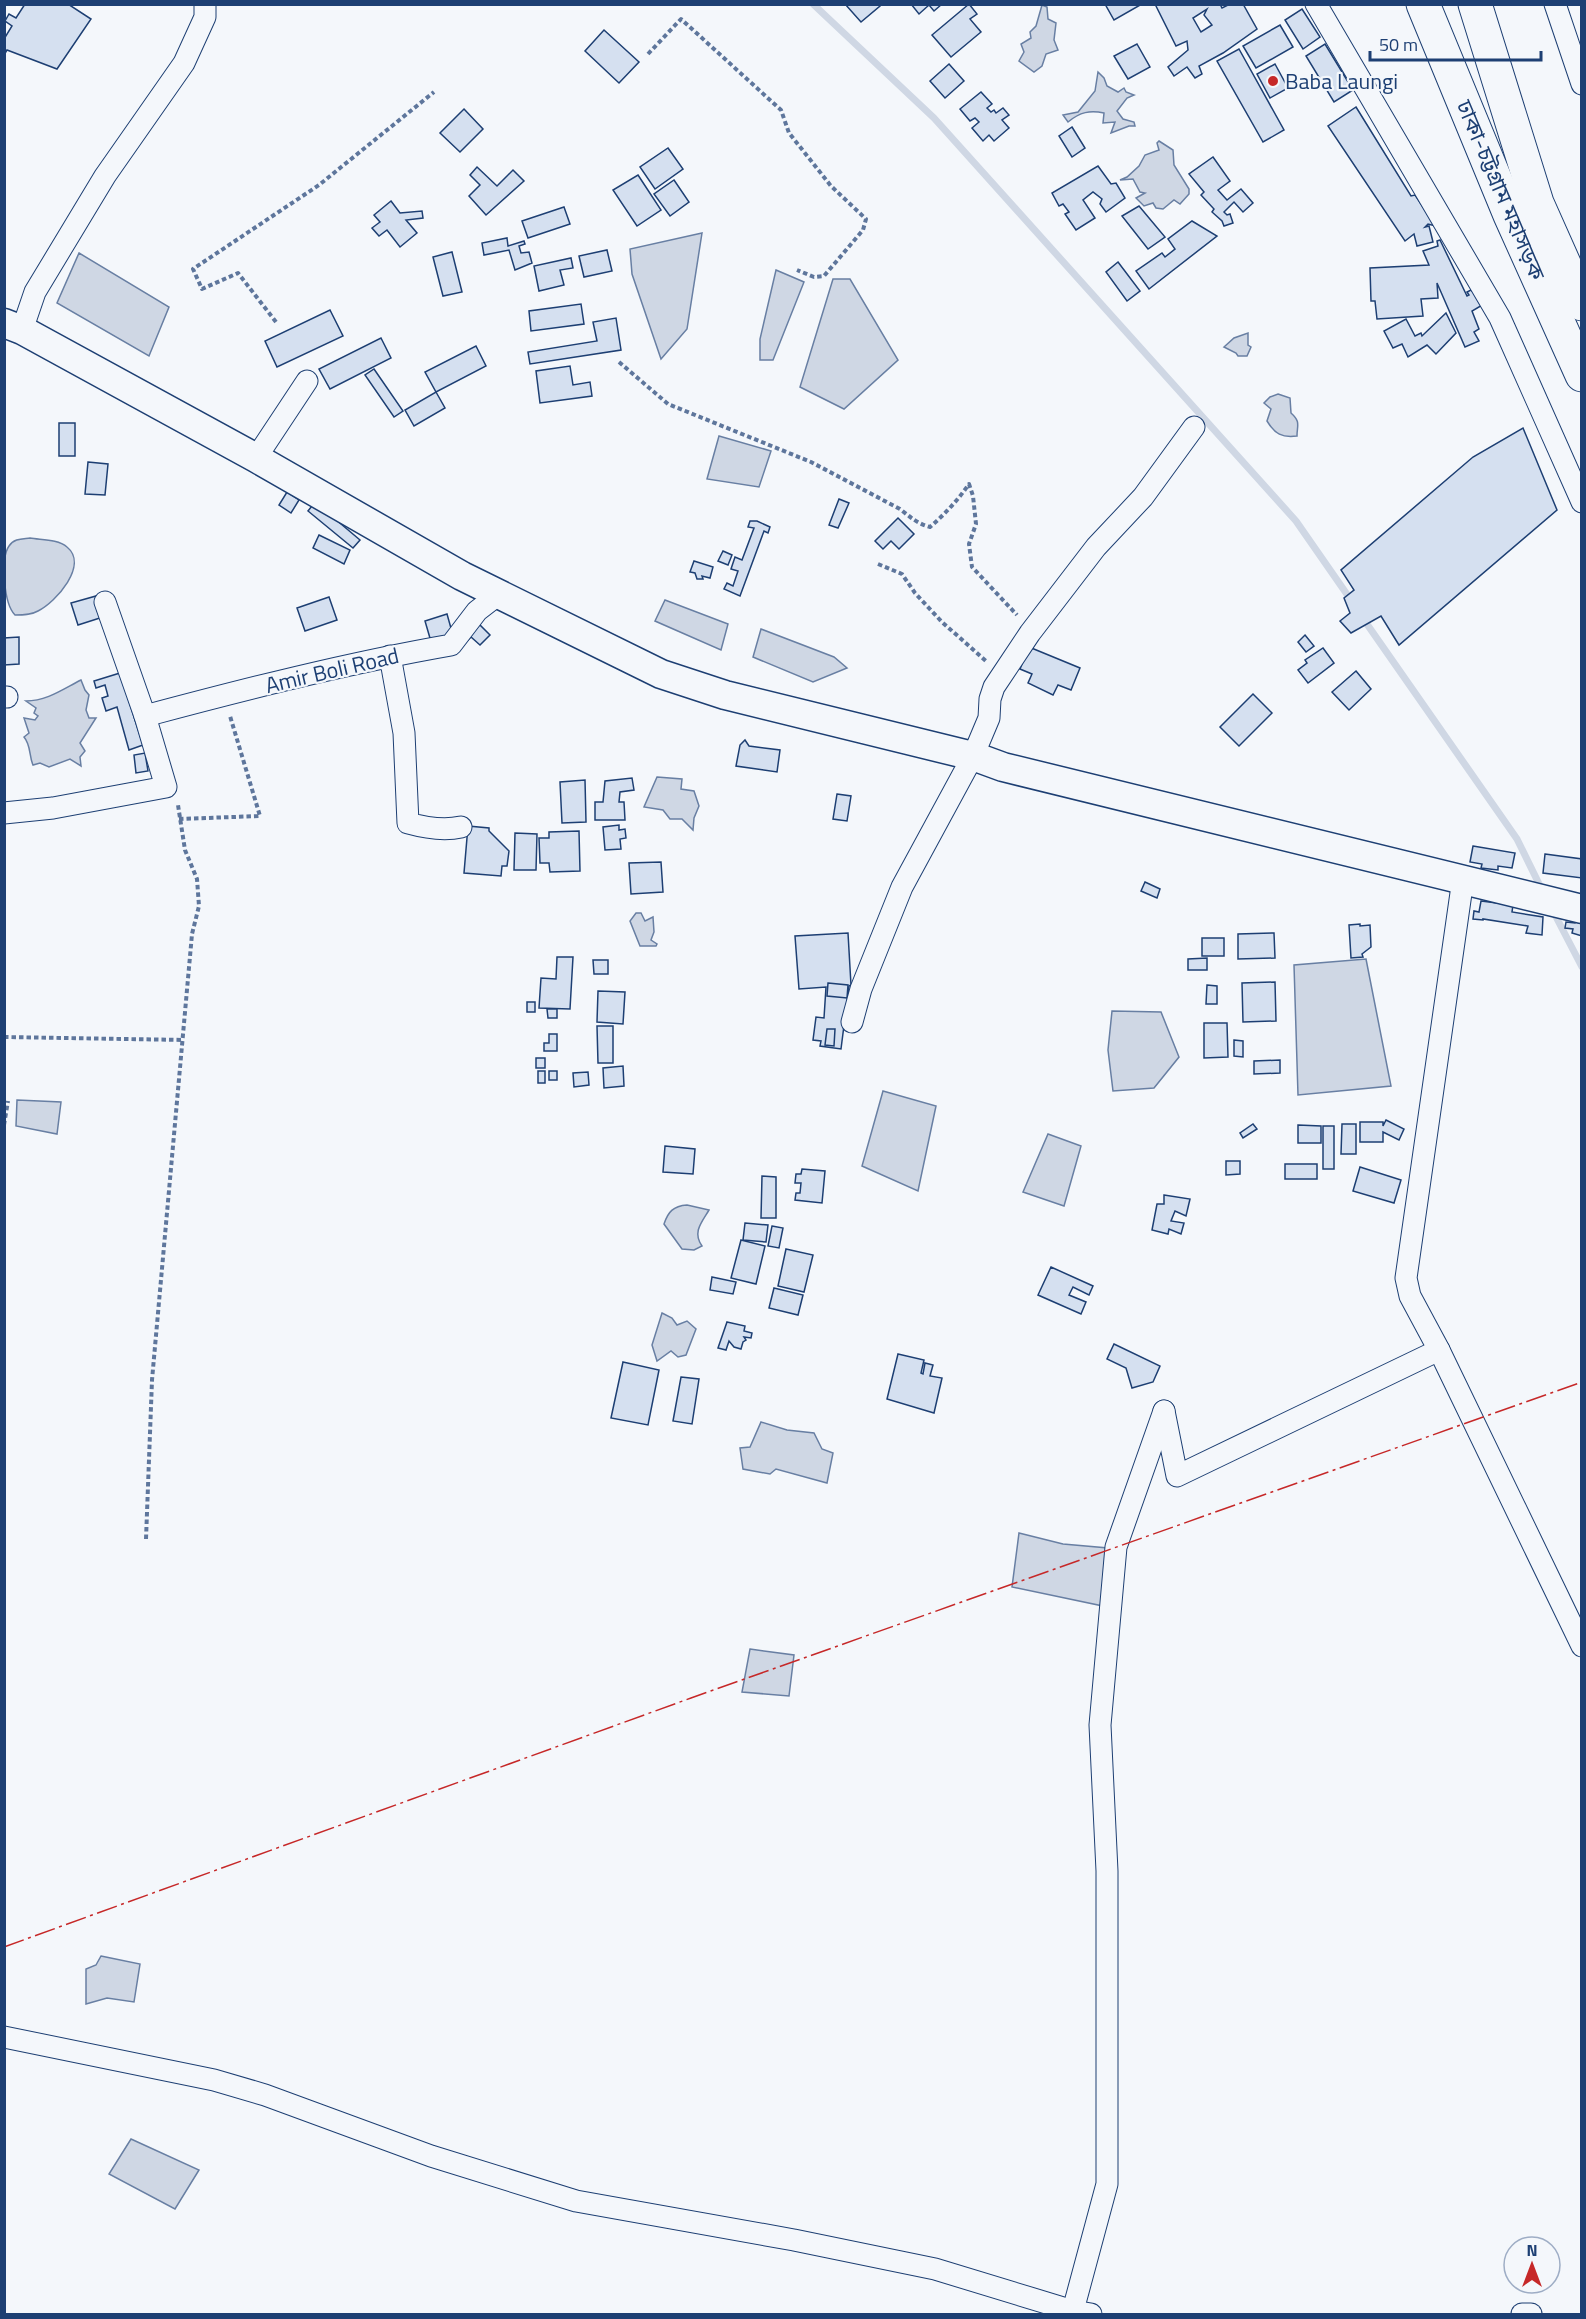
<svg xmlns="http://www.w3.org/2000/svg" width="1586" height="2319" viewBox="0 0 1586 2319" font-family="'Titillium Web','Noto Sans Bengali',sans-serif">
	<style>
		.water { fill: #cfd7e4; stroke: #687fa3; stroke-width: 1.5 }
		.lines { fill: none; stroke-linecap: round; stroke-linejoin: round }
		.stream { stroke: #cfd7e4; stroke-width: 7 }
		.building { fill: #d5e0f0; stroke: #1d3f73; stroke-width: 1.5; fill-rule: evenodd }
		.minor-casing { stroke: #1d3f73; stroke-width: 23 }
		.secondary-casing { stroke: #1d3f73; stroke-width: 31 }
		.trunk-casing { stroke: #1d3f73; stroke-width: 35 }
		.path { stroke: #5e769c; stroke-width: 4; stroke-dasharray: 4.5 3; stroke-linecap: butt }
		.minor { stroke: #f4f7fb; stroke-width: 21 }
		.secondary { stroke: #f4f7fb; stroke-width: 28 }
		.trunk { stroke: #f4f7fb; stroke-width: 33 }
		.power { stroke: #c62828; stroke-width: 1.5; stroke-dasharray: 21 4.5 3 4.5; stroke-linecap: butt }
		.poi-dot { fill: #c62828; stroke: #f4f7fb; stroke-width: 2 }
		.labels { text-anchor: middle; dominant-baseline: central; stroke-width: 4.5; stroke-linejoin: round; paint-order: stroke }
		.poi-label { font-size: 22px; fill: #1d3f73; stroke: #f4f7fb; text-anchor: start }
		.street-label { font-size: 22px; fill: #1d3f73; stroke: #f4f7fb }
	</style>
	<rect width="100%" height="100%" fill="#f4f7fb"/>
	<g class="water">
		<polygon points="1042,5 1047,7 1048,19 1056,23 1054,40 1058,50 1046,54 1042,66 1034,72 1019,61 1024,52 1021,44 1031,38 1030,32 1036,26"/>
		<path d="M1098,72L1104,78L1107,86L1118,92L1124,88L1126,92L1134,95L1127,98L1117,111L1123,119L1134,122L1135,126H1129L1111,133L1115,122L1103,123L1104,113C1090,110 1080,112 1068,122L1063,115L1078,112L1095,91Z"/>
		<polygon points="1159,141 1173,150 1174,165 1189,189 1189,194 1180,204 1174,200 1163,209 1156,208 1153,203 1144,206 1136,198 1145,193 1140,192 1133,179 1120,180 1127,177 1139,166 1145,155 1159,150 1157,143"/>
		<polygon points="702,233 687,329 661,359 632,274 630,249"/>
		<polygon points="79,253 169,307 149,356 57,303"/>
		<polygon points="776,270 804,282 773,360 760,360 760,339"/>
		<polygon points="833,279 850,279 898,360 844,409 800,387"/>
		<polygon points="1248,333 1248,345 1251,347 1247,356 1238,356 1236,353 1224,347 1234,338"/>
		<path d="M1278,394L1290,398L1291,413C1301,422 1297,425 1297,436C1282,438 1275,434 1267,421L1271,409L1264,403L1270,397Z"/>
		<polygon points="719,436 771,451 759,487 707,479"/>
		<path d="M30,538C41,540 58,539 67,547C89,565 56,602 38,611C31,615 23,615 15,615C4,604 0,559 9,546C14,538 23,539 30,538Z"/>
		<polygon points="665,600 728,624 721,650 655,621"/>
		<polygon points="761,629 834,657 847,668 813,682 753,657"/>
		<path d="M81,680L85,690L89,695L86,710L89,718H96L80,743L85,751L80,757L81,766L70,759L49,767L40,763L33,765C29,756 31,745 24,737L29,733L24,718L35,720L38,716L34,713L36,708L26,701C47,701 63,689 81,680Z"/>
		<polygon points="657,777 682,779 681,789 694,791 699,806 694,818 693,830 682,819 670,819 663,810 644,807"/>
		<polygon points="636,913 641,913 645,921 653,917 654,932 651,940 657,944 656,946 640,946 630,921"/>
		<polygon points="1366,959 1391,1086 1298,1095 1294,965"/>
		<polygon points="1112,1011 1161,1012 1179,1057 1154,1088 1113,1091 1108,1050"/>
		<polygon points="883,1091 936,1106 918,1191 862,1166"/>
		<polygon points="17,1100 61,1102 57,1134 16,1126"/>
		<polygon points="1048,1134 1081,1146 1064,1206 1023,1192"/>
		<path d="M687,1205L709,1210C702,1222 692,1232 702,1246L694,1250L682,1249L664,1224C668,1212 673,1206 687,1205Z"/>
		<polygon points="662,1313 672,1318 677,1325 687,1321 696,1329 686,1355 678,1357 671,1351 657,1361 652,1345"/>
		<polygon points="761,1422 787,1430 814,1433 822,1449 833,1453 827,1483 776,1469 770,1474 743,1469 740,1448 750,1447"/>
		<polygon points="1019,1533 1063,1544 1108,1548 1103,1606 1012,1587"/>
		<polygon points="750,1649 794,1655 789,1696 742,1692"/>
		<polygon points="101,1956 140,1964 134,2002 107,1998 86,2004 86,1969 96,1965"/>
		<polygon points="131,2139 199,2170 175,2209 109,2174"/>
	</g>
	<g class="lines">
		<g class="stream">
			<polyline points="813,4 934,118 1296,521 1353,603"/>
			<polyline points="1362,617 1517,839 1542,890"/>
			<polyline points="1553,911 1582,967"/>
		</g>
	</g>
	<g class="building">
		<polygon points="25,4 68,4 91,19 57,69 7,50 4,55 4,39 12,26 5,21 9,14 16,18"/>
		<polygon points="845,4 879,4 880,6 861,22"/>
		<polygon points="911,4 942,4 934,11 929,5 919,14"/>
		<polygon points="969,4 977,14 970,19 981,32 951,57 932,35"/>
		<polygon points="1105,4 1142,4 1114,20"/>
		<path d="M1155,4H1220L1222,8L1230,4H1243L1257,29L1223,53L1199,66L1202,74L1195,78L1187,67L1174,76L1168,67L1188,50L1187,41L1176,46ZM1207,9L1204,15L1212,25L1201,32L1193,18Z"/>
		<polygon points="1302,9 1320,37 1303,49 1285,20"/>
		<polygon points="1280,25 1293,47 1256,68 1243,46"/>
		<polygon points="604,30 639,62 619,83 585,51"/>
		<polygon points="1137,44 1150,67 1128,79 1114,56"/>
		<polygon points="1325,44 1353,90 1334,102 1306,56"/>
		<polygon points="1239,49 1284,130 1263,142 1217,61"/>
		<polygon points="949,64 964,81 945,98 930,81"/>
		<polygon points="1275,64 1288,88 1270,98 1257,74"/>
		<polygon points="981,92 992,104 987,108 991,112 994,110 996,113 1003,108 1009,115 1002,120 1009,128 994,141 989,135 983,141 972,128 979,122 975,118 970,121 960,109"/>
		<polygon points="1356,107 1411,196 1415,195 1436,226 1428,224 1425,227 1429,226 1433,242 1417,246 1414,234 1405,241 1328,126"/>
		<polygon points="464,109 483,129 460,152 440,133"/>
		<polygon points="1072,127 1085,148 1072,157 1059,136"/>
		<polygon points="668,148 683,169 655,189 640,167"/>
		<polygon points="1213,157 1230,181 1218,190 1227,200 1241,189 1253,203 1243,212 1234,202 1224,212 1227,215 1230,214 1233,223 1224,226 1222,221 1212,212 1214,209 1201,195 1204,192 1189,174"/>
		<polygon points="1098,166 1111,184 1116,183 1125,198 1106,212 1100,204 1102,199 1093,192 1083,200 1095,218 1076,230 1065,214 1069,212 1063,204 1059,206 1052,193"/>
		<polygon points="477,167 497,186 513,170 524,181 486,215 469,196 480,185 470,175"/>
		<polygon points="638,175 661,210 637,226 613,190"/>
		<polygon points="674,180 689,202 670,216 654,194"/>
		<polygon points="391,201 400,213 422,211 423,218 406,220 417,233 400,247 387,230 379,236 372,228 380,222 374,215"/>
		<polygon points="1139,206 1165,237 1148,249 1122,216"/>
		<polygon points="564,207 570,224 528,238 522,221"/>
		<polygon points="1192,221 1217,236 1149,289 1136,271 1162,253 1165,257 1175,249 1168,239"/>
		<polygon points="507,238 508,246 524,241 525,244 519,246 521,253 529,252 532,263 515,270 509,250 484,255 482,243"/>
		<polygon points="1440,240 1467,296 1469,295 1467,292 1471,290 1484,304 1472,311 1479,329 1474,332 1479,341 1465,347 1437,283 1438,298 1421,299 1423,316 1377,319 1375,301 1371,301 1370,268 1429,265 1423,251 1438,246 1437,241"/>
		<polygon points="607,250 612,271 584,277 579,256"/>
		<polygon points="452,252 462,292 443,296 433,257"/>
		<polygon points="571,258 573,268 560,270 564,285 539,291 534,266"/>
		<polygon points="1118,262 1140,291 1127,301 1106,272"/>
		<polygon points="581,304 584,324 531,331 529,311"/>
		<polygon points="330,310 343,336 277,367 265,341"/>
		<polygon points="1446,313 1456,333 1436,354 1427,345 1408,357 1402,344 1393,348 1384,331 1406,319 1415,336 1421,333 1422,336"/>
		<polygon points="616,318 621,350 530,364 528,352 597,341 593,322"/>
		<polygon points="381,338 391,358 330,389 319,369"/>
		<polygon points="476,346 486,366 436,392 425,372"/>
		<polygon points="570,366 573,385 590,382 592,396 540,403 536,371"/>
		<polygon points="374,369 403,411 394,417 365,375"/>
		<polygon points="436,392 445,408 414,426 405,410"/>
		<rect x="59" y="423" width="16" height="33"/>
		<polygon points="1523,428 1557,510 1399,645 1381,616 1351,633 1340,621 1350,613 1344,598 1354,590 1341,570 1473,457"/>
		<polygon points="88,462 108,464 105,495 85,494"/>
		<polygon points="287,492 299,500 291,513 279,505"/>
		<polygon points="839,499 849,503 838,528 829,525"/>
		<polygon points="315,502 360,540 353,548 308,511"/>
		<polygon points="898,518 914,534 899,549 891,541 883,549 875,541"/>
		<polygon points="750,521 757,521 770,527 768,533 764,531 740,596 724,589 727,583 733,586 738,571 731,569 735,557 742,560 754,528 748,527"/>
		<polygon points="319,535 350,550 344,564 313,548"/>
		<polygon points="723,551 732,555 728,565 718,561"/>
		<polygon points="694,561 713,567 710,578 702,576 703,579 697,579 695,573 690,572"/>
		<polygon points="96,596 103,617 78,625 71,603"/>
		<polygon points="329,597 337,620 305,631 297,608"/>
		<polygon points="447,614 454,639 432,645 425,621"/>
		<polygon points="476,621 490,635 480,645 471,637 468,640 462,634"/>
		<polygon points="1305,635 1314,646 1306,652 1298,642"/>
		<polygon points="19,637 19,664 4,665 4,638"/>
		<polygon points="1029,647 1080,668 1071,690 1058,685 1053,695 1028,683 1032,674 1020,669"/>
		<polygon points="1323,648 1334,663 1308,683 1298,670 1307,663 1305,660"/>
		<polygon points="1356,671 1371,689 1349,710 1332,692"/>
		<polygon points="120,673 143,745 129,750 117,707 106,711 102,698 108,696 105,685 96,688 94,681"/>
		<polygon points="1253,694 1272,713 1239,746 1220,727"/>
		<polygon points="745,740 749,746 780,750 777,772 736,766 740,745"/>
		<polygon points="145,753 148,771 136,773 134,755"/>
		<polygon points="632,778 634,790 620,792 619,802 624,802 625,820 595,820 595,802 603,802 605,781"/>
		<polygon points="585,780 586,822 562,823 560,782"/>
		<polygon points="837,794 851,796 847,821 833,819"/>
		<polygon points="619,825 619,830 625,829 626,838 620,839 621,849 605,850 603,827"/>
		<polygon points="468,826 489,828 489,831 509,851 507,866 502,866 501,876 464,873"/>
		<polygon points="579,831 580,871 550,872 549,863 540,863 539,838 549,838 549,832"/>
		<polygon points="515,833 537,834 536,870 514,870"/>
		<polygon points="1473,846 1515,853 1512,868 1498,866 1498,870 1481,868 1482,864 1470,862"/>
		<polygon points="1545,854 1582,859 1582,878 1543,873"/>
		<polygon points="661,862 663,892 631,894 629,863"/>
		<polygon points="1145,882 1160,889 1157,898 1141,891"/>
		<polygon points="1481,901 1513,905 1512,912 1543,917 1542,935 1526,933 1528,926 1483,919 1483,920 1473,919 1474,911 1479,912"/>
		<polygon points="1576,920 1582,921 1582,936 1572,933 1573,929 1565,928 1566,922 1575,923"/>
		<polygon points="1360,924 1360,926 1370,925 1371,947 1362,954 1363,957 1351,958 1349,925"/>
		<polygon points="848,933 851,985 849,986 841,1049 820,1046 821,1041 813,1040 816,1017 824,1018 826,987 799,989 795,936"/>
		<polygon points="1274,933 1275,958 1238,959 1238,934"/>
		<rect x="1202" y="938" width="22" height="18"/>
		<polygon points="557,957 573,957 570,1009 539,1008 541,978 556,979"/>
		<polygon points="1207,958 1207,970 1188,970 1188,959"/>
		<polygon points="593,960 608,960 608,974 594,974"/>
		<polygon points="1275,982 1276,1021 1243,1022 1242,983"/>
		<polygon points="828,983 848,985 847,998 827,996"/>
		<polygon points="1207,985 1217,986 1217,1004 1206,1004"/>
		<polygon points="598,991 625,992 623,1024 597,1022"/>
		<rect x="527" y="1002" width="8" height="10"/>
		<polygon points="547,1009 557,1009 557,1018 548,1018"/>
		<polygon points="1204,1023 1227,1023 1228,1057 1204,1058"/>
		<polygon points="597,1026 613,1026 613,1063 598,1063"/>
		<polygon points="827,1029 835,1029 834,1046 825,1045"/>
		<polygon points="549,1034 557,1034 557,1051 544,1051 544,1043 549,1043"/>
		<polygon points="1234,1040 1243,1041 1243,1057 1234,1056"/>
		<rect x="536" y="1058" width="9" height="10"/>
		<polygon points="1280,1060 1280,1073 1254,1074 1254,1061"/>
		<polygon points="623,1066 624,1086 604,1088 603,1068"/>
		<rect x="538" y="1071" width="7" height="12"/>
		<rect x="549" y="1071" width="8" height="9"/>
		<polygon points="588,1072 589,1085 574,1087 573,1073"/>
		<polygon points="1386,1120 1404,1129 1399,1140 1383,1132 1383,1142 1360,1142 1360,1122 1383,1122 1383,1126"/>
		<polygon points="1253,1124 1257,1129 1243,1138 1240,1133"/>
		<polygon points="1342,1124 1356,1124 1356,1154 1341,1154"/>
		<polygon points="1298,1125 1321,1126 1321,1143 1298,1143"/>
		<rect x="1323" y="1126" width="11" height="43"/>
		<polygon points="665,1146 695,1149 693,1174 663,1172"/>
		<polygon points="1226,1161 1240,1161 1240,1174 1226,1175"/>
		<rect x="1285" y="1164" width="32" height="15"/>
		<polygon points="1360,1167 1401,1180 1394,1203 1353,1191"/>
		<polygon points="802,1169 825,1171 822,1203 795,1200 796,1193 800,1193 801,1183 795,1183 796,1174 801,1174"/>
		<polygon points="762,1176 776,1177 776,1218 761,1218"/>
		<polygon points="1164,1195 1190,1199 1186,1216 1175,1211 1171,1221 1184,1223 1181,1234 1169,1229 1168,1234 1152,1230 1157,1204 1164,1204"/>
		<polygon points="745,1223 768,1225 766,1242 743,1240"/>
		<polygon points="772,1226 783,1228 779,1248 768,1246"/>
		<polygon points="741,1240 765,1246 756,1284 731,1278"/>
		<polygon points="786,1249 813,1255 804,1292 778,1286"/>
		<polygon points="1051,1267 1093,1286 1089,1295 1073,1287 1069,1295 1086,1302 1081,1314 1038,1295"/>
		<polygon points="712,1277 736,1282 733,1294 710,1290"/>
		<polygon points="774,1288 803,1295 798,1315 769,1308"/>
		<polygon points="727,1322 745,1326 744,1331 752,1333 751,1338 744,1337 746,1340 743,1342 741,1349 734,1347 729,1341 726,1350 718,1348"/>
		<polygon points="1114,1344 1160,1366 1153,1382 1132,1388 1126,1368 1107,1359"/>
		<polygon points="898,1354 924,1360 921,1373 923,1374 925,1363 933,1365 930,1376 942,1378 934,1413 887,1399"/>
		<polygon points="623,1362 659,1370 648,1425 611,1418"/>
		<polygon points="681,1377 699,1379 692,1424 673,1421"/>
	</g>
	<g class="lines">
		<defs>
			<g id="minor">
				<polyline points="1316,4 1500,318 1582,502"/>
				<polyline points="1555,4 1582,84"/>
				<polyline points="22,330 35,292 105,176 184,63 205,17 205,4"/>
				<polyline points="256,458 307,381"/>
				<path d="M390,656L404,733L408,823C426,828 443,831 461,827"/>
				<polyline points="4,697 7,697"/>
				<path d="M145,716C246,689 348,663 451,645L477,611L499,594"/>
				<polyline points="4,813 53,808 166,787 145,716 105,602"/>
				<polyline points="1463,879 1406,1278 1410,1296 1439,1350 1582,1646"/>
				<polyline points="852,1022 861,989 902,887 973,756 989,718 990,699 994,687 1030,633 1096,547 1143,497 1194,427"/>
				<polyline points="1164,1411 1177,1476 1439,1350"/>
				<polyline points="4,2037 214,2080 265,2095 431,2156 576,2201 794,2240 935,2269 1073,2311 1091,2314"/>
				<polyline points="1072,2314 1107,2184 1107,1871 1100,1725 1116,1547 1164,1411"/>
				<polyline points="1522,2314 1531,2314"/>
			</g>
			<polyline id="secondary" points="4,323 22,330 256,458 462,576 661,674 725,695 973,756 1003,767 1582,909"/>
			<g id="trunk">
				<polyline points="1423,4 1510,215 1582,375"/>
				<polyline points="1475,4 1537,203 1582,304"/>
			</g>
		</defs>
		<use href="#minor" class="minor-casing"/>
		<use href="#secondary" class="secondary-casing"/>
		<use href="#trunk" class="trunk-casing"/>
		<g class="path">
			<polyline points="648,54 681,19 781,110 789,133 831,186 866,219 863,230 824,276 814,277 797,270"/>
			<polyline points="276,322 238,273 202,289 193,269 319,185 434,92"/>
			<path d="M619,362L668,404L811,462L900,509C910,517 918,524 930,527C945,514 958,500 969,484L973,496L976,524L969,544L972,567L1017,615"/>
			<polyline points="878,564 902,574 915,593 942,622 987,662"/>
			<polyline points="179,819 260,816 230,716"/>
			<polyline points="4,1037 184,1040"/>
			<polyline points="4,1125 8,1101"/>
			<polyline points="146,1539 152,1380 192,934 199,906 197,879 185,850 178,805"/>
		</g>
		<use href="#minor" class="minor"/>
		<use href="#secondary" class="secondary"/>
		<use href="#trunk" class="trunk"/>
		<polyline class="power" points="4,1947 691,1698 1582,1382"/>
	</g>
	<circle class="poi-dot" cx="1273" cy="81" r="6"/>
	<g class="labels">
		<g class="poi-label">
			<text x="1285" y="81">Baba Laungi</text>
		</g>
		<g class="street-label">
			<text transform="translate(1501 190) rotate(67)">ঢাকা-চট্টগ্রাম মহাসড়ক</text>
			<text transform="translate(332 670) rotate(-13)">Amir Boli Road</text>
		</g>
	</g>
	<rect width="1586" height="2319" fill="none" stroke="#1d3f73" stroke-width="12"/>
	<g transform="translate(1532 2265)"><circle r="28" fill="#f4f7fb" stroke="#9eadc5" stroke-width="1.5"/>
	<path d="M0-4.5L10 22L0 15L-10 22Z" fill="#c62828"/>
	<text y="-9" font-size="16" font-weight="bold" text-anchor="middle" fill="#1d3f73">N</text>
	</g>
	<path d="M1370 51v9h171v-9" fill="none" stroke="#1d3f73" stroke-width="3"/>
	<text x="1379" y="51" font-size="18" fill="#1d3f73" stroke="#f4f7fb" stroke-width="4.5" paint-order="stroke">50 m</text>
</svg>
